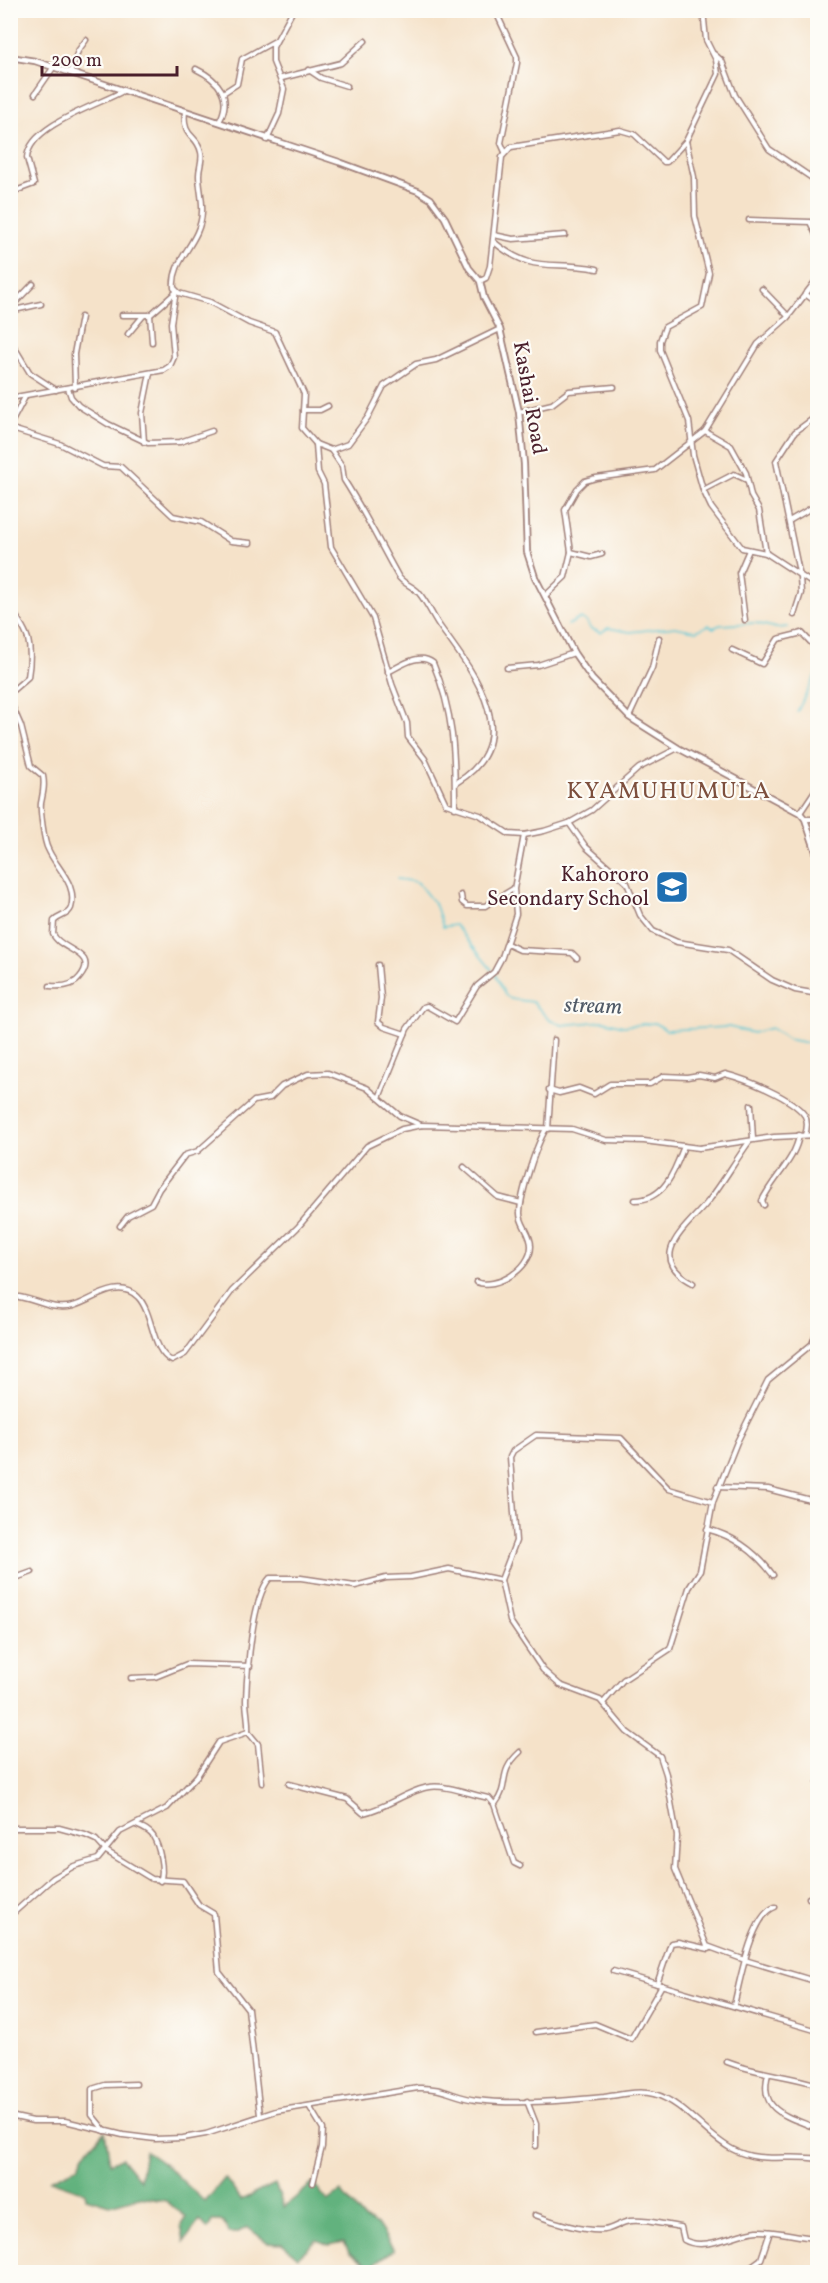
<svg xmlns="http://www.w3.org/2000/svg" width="828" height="2283" viewBox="0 0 828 2283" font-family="Vollkorn,serif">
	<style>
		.forest { fill: #62b27e; stroke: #566854; stroke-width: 1.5 }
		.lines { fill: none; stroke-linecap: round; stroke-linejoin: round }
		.stream { stroke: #5cc8d6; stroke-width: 1.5 }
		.minor-casing { stroke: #a0807a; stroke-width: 7 }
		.tertiary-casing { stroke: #a0807a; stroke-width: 8 }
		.minor { stroke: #fff; stroke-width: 4 }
		.tertiary { stroke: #fff; stroke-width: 4.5 }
		.labels { text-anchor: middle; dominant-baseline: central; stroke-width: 4.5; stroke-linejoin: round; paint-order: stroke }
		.street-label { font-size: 21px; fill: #4a1f2b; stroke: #fdfcf7 }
		.poi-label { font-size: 21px; fill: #4a1f2b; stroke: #fdfcf7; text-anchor: end }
		.water-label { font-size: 22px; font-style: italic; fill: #505a67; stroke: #fdfcf7 }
		.quarter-label { font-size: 24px; letter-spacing: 1.5px; fill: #7d4f3d; stroke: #fdfcf7 }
	</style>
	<rect width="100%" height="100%" fill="#fdfcf7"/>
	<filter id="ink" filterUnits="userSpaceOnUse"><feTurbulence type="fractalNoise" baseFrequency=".0167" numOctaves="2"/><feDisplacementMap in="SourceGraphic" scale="12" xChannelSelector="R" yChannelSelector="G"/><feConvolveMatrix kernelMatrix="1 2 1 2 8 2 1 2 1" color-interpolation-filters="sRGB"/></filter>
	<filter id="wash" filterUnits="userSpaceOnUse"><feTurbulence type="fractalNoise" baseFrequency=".008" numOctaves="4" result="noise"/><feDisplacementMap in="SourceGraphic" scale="24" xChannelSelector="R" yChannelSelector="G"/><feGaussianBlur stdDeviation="1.35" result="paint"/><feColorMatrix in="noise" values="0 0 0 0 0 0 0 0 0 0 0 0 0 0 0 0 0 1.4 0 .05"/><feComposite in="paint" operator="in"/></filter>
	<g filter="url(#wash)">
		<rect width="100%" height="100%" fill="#f5e2c9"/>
		<polygon class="forest" points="105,2131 110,2163 122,2158 140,2180 145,2151 168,2167 205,2202 225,2178 241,2200 275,2184 284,2207 313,2183 328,2201 341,2192 365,2220 378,2225 394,2250 371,2266 349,2252 344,2242 329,2245 317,2240 298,2257 282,2243 267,2242 247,2227 237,2233 229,2233 223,2221 212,2221 208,2229 200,2220 184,2242 181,2225 186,2217 166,2201 139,2197 109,2205 86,2198 85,2192 50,2180 78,2167 84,2154"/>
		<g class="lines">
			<g class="stream">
				<polyline points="568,625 581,618 587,622 590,628 601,633 608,628 630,632 675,627 696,631 709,625 713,628 720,625 756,623 776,628 788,627"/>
				<polyline points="797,712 818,671"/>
				<polyline points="397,879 417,882 436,906 443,927 455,925 492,970"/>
				<polyline points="495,974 505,995 511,999 533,1002 549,1020 562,1025 604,1021 623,1026 655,1023 666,1030 729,1027 753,1033 771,1028 787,1039 818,1045"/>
			</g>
		</g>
	</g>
	<g filter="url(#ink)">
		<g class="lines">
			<defs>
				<g id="minor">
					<polyline points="495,10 517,57 517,63 501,143 505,152"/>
					<polyline points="714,54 722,61 735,95 769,149 818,182"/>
					<path d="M196,69C219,80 233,97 219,122"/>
					<polyline points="309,70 321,78 347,86"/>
					<polyline points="70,73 78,51 86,40"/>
					<polyline points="282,78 341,63 365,41"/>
					<polyline points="223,93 237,84 242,59 275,41"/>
					<polyline points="35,94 53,68"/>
					<path d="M185,111C182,139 197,133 201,152C203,160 199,167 199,175C199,187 203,200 202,212C201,243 171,259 174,288L179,293L210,302L249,323L275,332L304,394L302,428L316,444L318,472L324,484L331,547L373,618L392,684L407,723L408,737L425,759L446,804L480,815L509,834L524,835L544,831L569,823L592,810L639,768L678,748"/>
					<polyline points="267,140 279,114 284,89 273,62 273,47 293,10"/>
					<polyline points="686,141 694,177 695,216 709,273 702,307 665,327 660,341 660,350 689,421 693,455 703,490 711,507 742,548 766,553 818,587"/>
					<path d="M10,193L34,184L27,158C29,125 99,105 123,91"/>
					<polyline points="749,220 810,222 818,239"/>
					<polyline points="494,235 513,239 565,235"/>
					<path d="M494,242C534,275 550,260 597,269"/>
					<polyline points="480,281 486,278 490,266 502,157 511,147 620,130 634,134 664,162 667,162 686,141 718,74 716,60 706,40 703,10"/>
					<polyline points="762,289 788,316"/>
					<polyline points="805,294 818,303"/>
					<polyline points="10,308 33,284"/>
					<polyline points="10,311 41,304"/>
					<polyline points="122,315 150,315 175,293"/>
					<polyline points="150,315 152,342"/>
					<polyline points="128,334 143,316"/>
					<polyline points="10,340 30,373 56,390"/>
					<polyline points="68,388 71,397 79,406 108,424 148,443 180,442 212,431"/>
					<polyline points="75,388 74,354 81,317"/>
					<polyline points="10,398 164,370 170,366 174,357 171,323 176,291"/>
					<polyline points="303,410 320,410 328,406"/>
					<polyline points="519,412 552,404 569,391 614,387"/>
					<polyline points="10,425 25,397"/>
					<polyline points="12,429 60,444 103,466 121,467 173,516 201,522 231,541 250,543"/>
					<polyline points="705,431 731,446 746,473 751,496 759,510 766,553"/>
					<polyline points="10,441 12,428"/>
					<polyline points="144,442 142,413 150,373"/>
					<polyline points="316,444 331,450 348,444 368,417 384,386 416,364 436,360 500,329"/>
					<path d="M331,450L342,466L344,480C364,511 380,544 398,576C403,584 413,586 419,593C428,604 433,617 441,628C475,674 526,741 456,783"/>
					<polyline points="703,490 734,474 747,480"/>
					<polyline points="789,521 818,504"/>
					<polyline points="571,552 591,557 602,554"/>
					<polyline points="545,596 565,577 571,552 565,510 577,489 585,481 596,478 655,470 705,431 758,344 787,318 818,278"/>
					<path d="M10,600C13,617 23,623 28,639C31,651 30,665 28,677L13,690L10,695"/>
					<polyline points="794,615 801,593 800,577 776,461 795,432 818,415"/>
					<polyline points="745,620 739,573 749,550"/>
					<polyline points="732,650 762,664 778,639 802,633 818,650"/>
					<polyline points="507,668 538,665 574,653"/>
					<path d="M388,672C402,665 419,652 433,663C454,713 455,754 455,808"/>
					<path d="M10,701L21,726L31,766L43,776C45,786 43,793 41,803C40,810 44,842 48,849C56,868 78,884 71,908C68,916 60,915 54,921L53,934C60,951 100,952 80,977C73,987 60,987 50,986"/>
					<polyline points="629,717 652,668 659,638"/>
					<polyline points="800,813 818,786"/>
					<polyline points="805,819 818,819"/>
					<polyline points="569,823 586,847 627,883 640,915 653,931 677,942 728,950 772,980 795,990 818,994"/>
					<polyline points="461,895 462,902 467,906 485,906 513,889"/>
					<polyline points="507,944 520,950 572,953 577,958"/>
					<polyline points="378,965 381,998 378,1022 384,1027 405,1034"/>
					<path d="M549,1090L559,1093L579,1088L594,1094L610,1084H650L664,1076L687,1077L699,1075L715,1078L725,1074C745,1079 794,1098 805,1116C808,1122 807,1129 805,1135"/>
					<polyline points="379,1098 407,1029 423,1007 427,1006 455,1022 477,986 494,972 502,957 516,914 514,889 524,835"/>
					<polyline points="751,1105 753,1139"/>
					<polyline points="548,1129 554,1040"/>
					<polyline points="464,1167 498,1197 521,1203"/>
					<path d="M635,1200C665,1200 675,1170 684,1146"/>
					<path d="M764,1205L762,1201C772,1179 796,1159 799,1135"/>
					<polyline points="120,1226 128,1216 151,1204 159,1189 185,1155 198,1151 254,1101 270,1098 282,1086 308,1074 328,1073 367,1088 400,1116 421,1125"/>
					<path d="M476,1282C496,1290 531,1269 531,1246C531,1232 519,1224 520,1212C521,1193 536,1145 546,1129"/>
					<path d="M693,1283C641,1256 692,1224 710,1199C724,1181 735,1161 749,1142"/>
					<path d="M10,1296C33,1296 50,1312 73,1306C90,1302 118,1277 138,1297C154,1314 151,1351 172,1361L185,1354L232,1291L298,1227L367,1146L402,1129L422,1125L572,1129L606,1140L644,1141L699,1148L774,1137L818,1135"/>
					<polyline points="717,1487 768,1489 818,1502"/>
					<path d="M707,1529C734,1536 756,1552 773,1575"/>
					<polyline points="10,1580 32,1572"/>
					<polyline points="501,1580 516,1541 510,1457 513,1451 536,1435 621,1438 669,1489 713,1502"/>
					<polyline points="131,1678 155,1677 187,1664 250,1666"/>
					<polyline points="603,1703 623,1680 670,1649 689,1588 700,1571 713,1502 737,1442 768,1380 812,1344 818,1328"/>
					<polyline points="248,1732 258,1744 262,1783"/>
					<polyline points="818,1783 818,1800"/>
					<path d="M289,1784L347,1799L363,1813C387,1808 408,1790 429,1787C445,1784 472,1795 489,1798L494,1804L514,1863L520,1866"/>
					<path d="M495,1804C511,1783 496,1774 520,1752"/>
					<path d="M136,1825C143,1828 149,1830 153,1836C159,1846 165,1870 160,1881"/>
					<polyline points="12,1828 59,1828 85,1835 96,1840 106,1851 152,1879 183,1881 199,1905 214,1914 219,1972 248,2009 260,2115"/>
					<polyline points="809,1898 818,1896"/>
					<path d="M10,1916L53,1878L74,1866L98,1859L120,1832L167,1808L197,1776L219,1742L248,1732C249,1721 246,1711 246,1700C247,1672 252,1597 270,1578H301L355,1586L386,1578L411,1577L449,1569L501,1580L510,1621L543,1670L560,1685L600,1700L627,1732L660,1756L666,1774L677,1836L675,1869L707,1946L745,1960L818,1982"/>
					<polyline points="613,1971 818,2031"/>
					<polyline points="657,1984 671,1943 678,1942 709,1949"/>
					<path d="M734,2005C740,1982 751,1915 775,1907"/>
					<polyline points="536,2032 595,2024 631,2039 662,1985"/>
					<path d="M727,2062C757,2074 788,2075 818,2085"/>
					<polyline points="10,2068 14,2068"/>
					<path d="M768,2074C758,2112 788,2116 818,2129"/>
					<polyline points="527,2101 536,2124 536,2146"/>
					<polyline points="309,2106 323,2129 322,2147 313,2183"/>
					<path d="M10,2116L33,2121H65L123,2135L155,2139L183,2138L206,2134L276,2111L418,2088C444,2087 453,2097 476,2100C517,2105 562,2101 604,2097C620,2095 637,2090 654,2094C684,2102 705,2135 732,2149C760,2164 788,2154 818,2159"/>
					<polyline points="105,2131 92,2115 92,2089 105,2085 136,2084"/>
					<path d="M535,2215C553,2222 585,2232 604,2230C613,2229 621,2222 630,2221C648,2219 664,2225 681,2227L684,2240C705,2252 735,2233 757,2231C777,2230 797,2237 818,2238"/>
					<polyline points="743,2272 761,2259 770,2232"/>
				</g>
				<polyline id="tertiary" points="10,57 35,61 339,162 418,191 431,199 445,218 469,268 480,281 484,298 500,329 519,412 524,464 527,552 535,577 574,653 592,679 629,717 678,748 800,813 805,819 818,858"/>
			</defs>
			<use href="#minor" class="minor-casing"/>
			<use href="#tertiary" class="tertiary-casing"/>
			<use href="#minor" class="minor"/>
			<use href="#tertiary" class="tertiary"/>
		</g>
	</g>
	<defs>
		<symbol id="school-square" viewBox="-11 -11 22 22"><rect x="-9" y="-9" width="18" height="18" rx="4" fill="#1f6fb2" stroke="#fdfcf7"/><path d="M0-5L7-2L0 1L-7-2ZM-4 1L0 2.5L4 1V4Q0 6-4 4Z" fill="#fff"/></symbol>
	</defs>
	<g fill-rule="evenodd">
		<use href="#school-square" x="653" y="868" width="38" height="38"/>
	</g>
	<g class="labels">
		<g class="street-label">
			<text transform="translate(529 398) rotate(80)">Kashai Road</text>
		</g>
		<g class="poi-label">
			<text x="649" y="875">Kahororo<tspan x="649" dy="24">Secondary School</tspan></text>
		</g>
		<g class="water-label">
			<text transform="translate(593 1007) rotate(2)">stream</text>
		</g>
		<g class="quarter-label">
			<text x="669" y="792">KYAMUHUMULA</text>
		</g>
	</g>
	<rect width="828" height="2283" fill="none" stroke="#fdfcf7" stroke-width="36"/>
	<path d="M42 66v9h135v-9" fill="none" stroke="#4a1f2b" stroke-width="3"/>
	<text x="51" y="66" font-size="18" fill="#4a1f2b" stroke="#fdfcf7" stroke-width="4.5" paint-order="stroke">200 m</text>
</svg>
